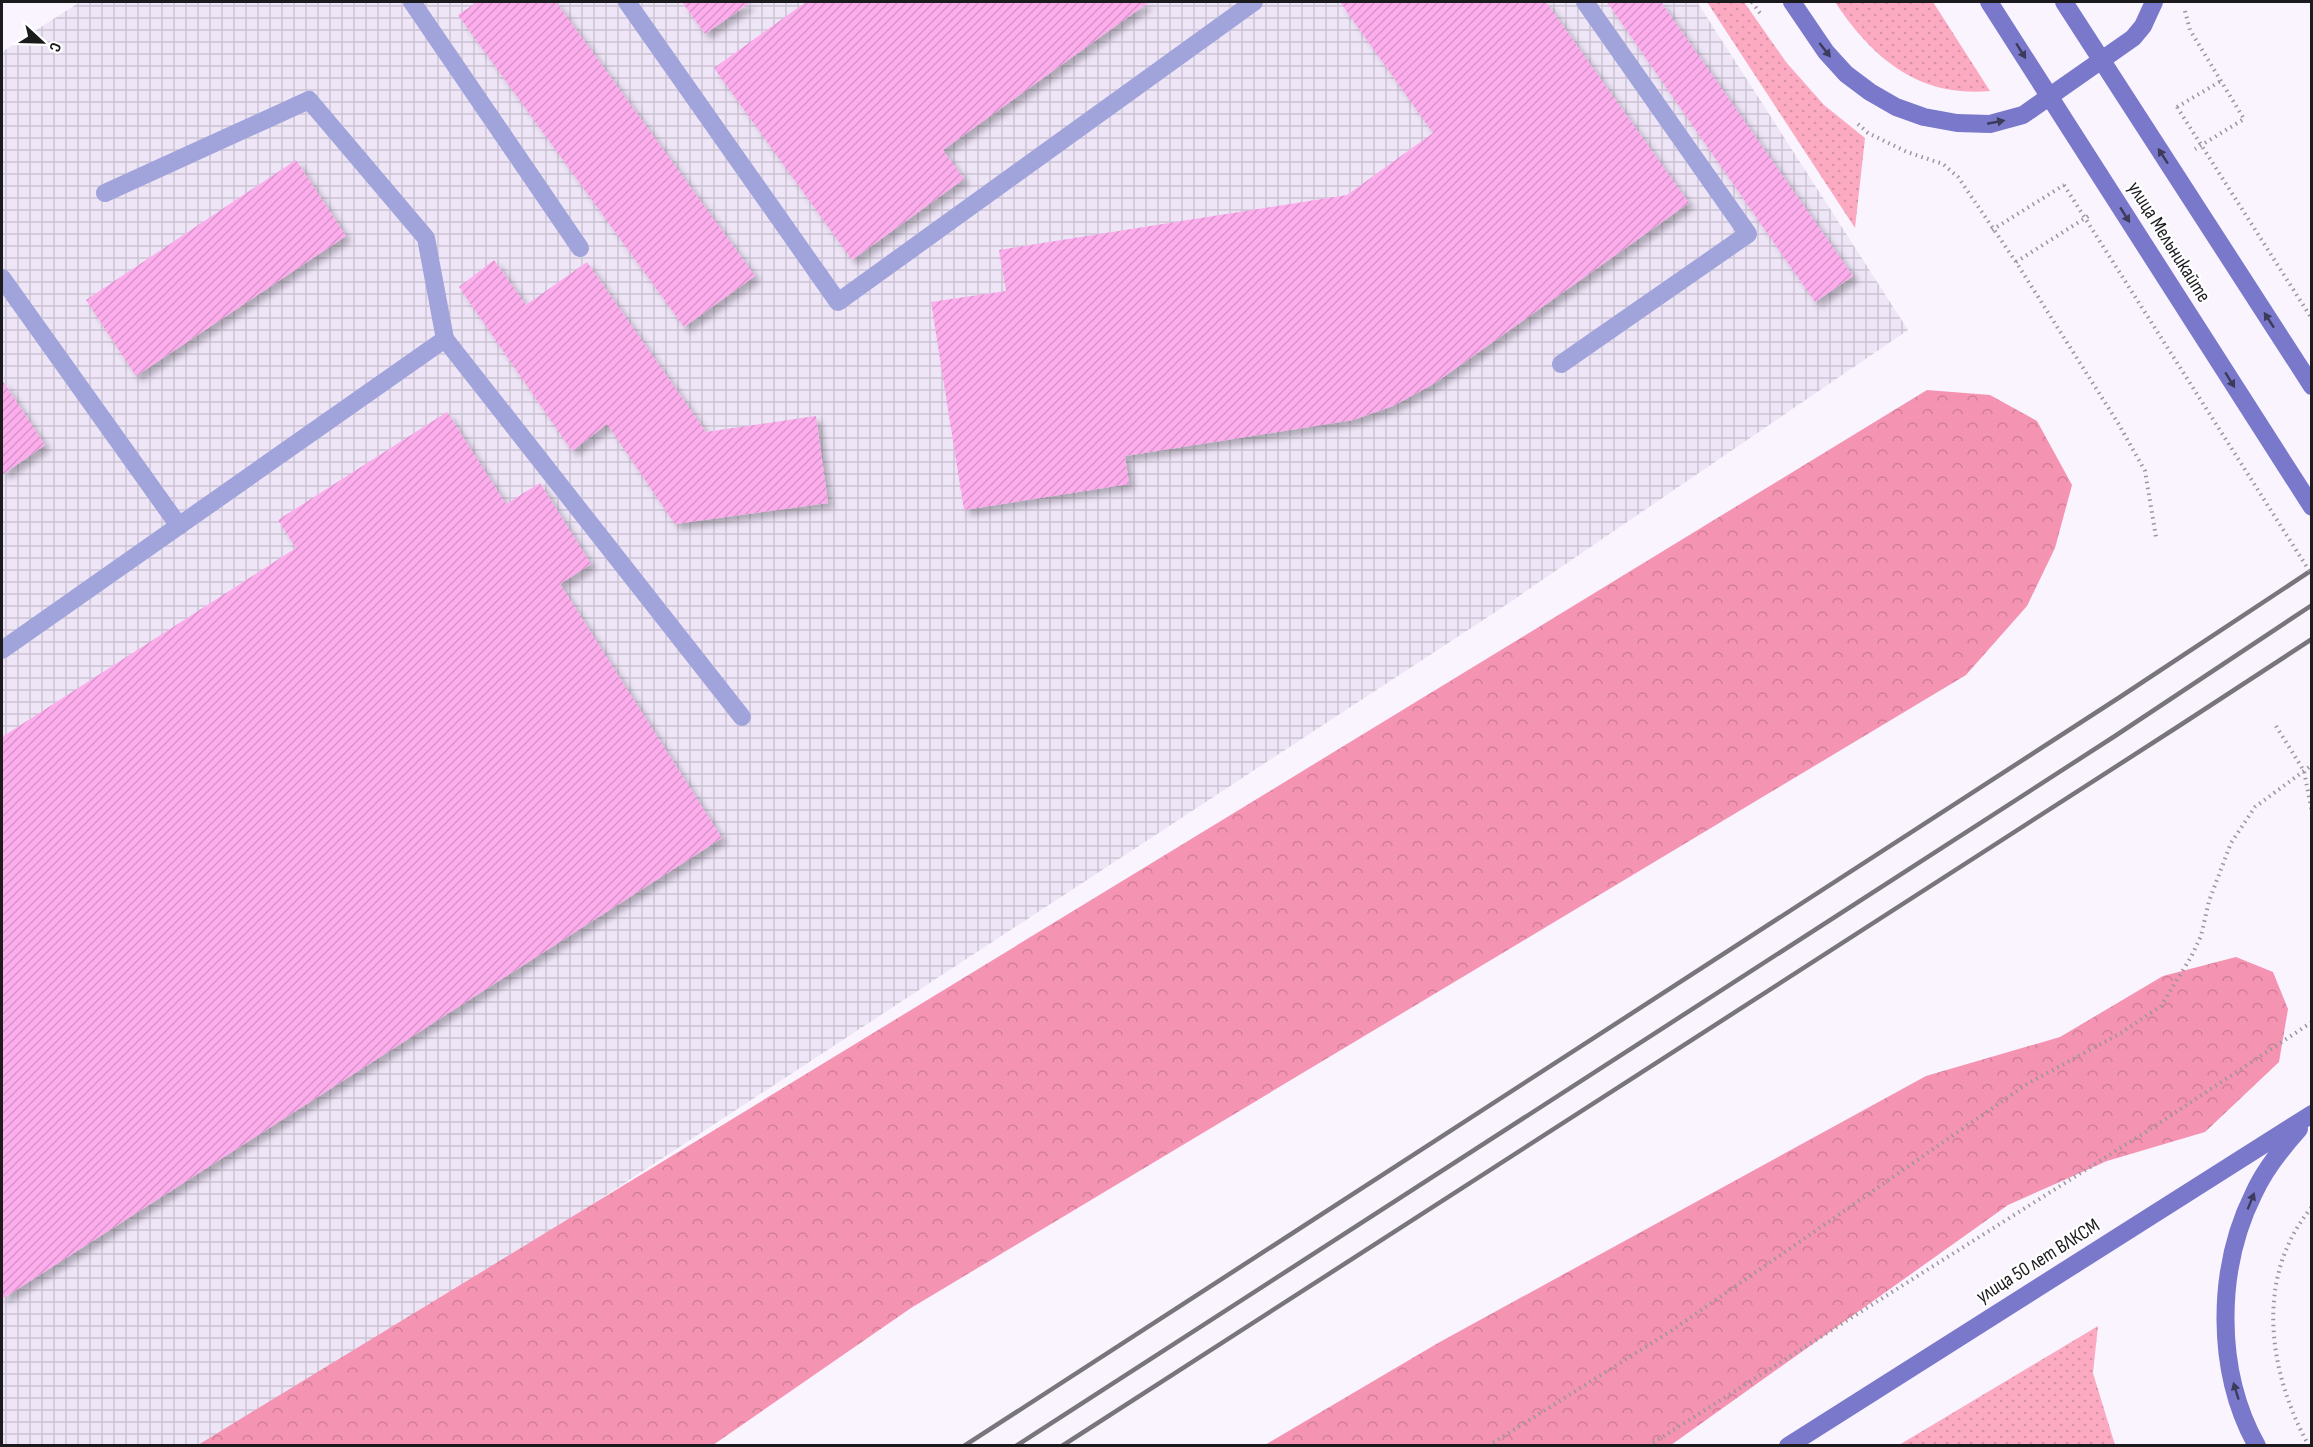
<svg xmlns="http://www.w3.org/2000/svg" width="2313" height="1447" viewBox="0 0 2313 1447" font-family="'Sofia Sans Condensed',sans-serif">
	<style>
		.industrial { fill: url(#industrial-grid) }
		.grass { fill: url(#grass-dots) }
		.forest { fill: url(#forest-crowns) }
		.building { fill: url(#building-hatch); filter: url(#shadow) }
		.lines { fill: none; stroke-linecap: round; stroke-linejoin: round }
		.path { stroke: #99969d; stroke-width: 4; stroke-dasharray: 1.5 4.5; stroke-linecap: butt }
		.lane { stroke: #a1a3db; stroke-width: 18 }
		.secondary { stroke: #7a78cb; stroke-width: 18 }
		.rail { stroke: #78757b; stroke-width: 4.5 }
		.path-bridge { stroke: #99969d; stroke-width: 4; stroke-dasharray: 1.5 4.5; stroke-linecap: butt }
		.secondary-bridge { stroke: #7a78cb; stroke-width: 18 }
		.oneway { fill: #3c3b5a }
		.labels { text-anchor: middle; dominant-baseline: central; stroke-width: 4.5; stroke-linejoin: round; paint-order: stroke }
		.street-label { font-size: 20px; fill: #1b1a1d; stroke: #fff }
	</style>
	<defs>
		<pattern id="industrial-grid" width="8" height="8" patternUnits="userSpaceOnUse" patternTransform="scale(1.5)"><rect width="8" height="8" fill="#eee5f7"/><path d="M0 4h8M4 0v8" fill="none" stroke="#ccc4d3"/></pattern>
		<pattern id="grass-dots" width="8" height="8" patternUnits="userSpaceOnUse" patternTransform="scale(1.5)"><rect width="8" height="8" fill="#fcaac2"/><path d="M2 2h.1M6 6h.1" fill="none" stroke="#d792a6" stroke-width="1.8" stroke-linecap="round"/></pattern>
		<pattern id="forest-crowns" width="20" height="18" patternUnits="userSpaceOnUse" patternTransform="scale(1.5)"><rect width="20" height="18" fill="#f593b2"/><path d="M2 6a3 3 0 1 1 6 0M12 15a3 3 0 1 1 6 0" fill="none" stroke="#d17e99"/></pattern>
		<pattern id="building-hatch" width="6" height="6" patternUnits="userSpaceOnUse" patternTransform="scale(1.5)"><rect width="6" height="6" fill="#fdadec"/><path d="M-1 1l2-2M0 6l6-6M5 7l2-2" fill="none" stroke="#d894ca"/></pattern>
		<filter id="shadow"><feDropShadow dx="5.5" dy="5.5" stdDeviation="3" flood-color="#0004"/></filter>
	</defs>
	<rect width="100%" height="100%" fill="#f9f4fe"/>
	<polygon class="industrial" points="80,2 1697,2 1908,330 1494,613 225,1445 2,1446 2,52"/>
	<g class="grass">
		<polygon points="1707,2 1744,2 1786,62 1824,105 1865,138 1855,228"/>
		<path d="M1835,2H1933L1990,91C1919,98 1872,58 1835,2Z"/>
		<polygon points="2098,1326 2093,1373 2115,1445 1899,1445"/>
	</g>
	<g class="forest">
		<polygon points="1927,390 1990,395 2037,421 2072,485 2055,548 2027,606 1966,675 911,1308 713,1445 198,1445"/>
		<polygon points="2236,957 2273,972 2288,1009 2279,1062 2205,1132 2107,1161 2008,1205 1671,1445 1265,1445 1438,1343 1926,1076 2060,1037 2163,976"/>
	</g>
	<g class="building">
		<polygon points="477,2 556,2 755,276 684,327 458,15"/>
		<polygon points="682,2 751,2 705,34"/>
		<polygon points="806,2 1149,2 943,150 964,179 852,260 714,68"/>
		<polygon points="1340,2 1546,2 1689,203 1435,383 1393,406 1353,420 1125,456 1129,484 964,510 931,302 1006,291 999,250 1347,195 1433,133"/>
		<polygon points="1607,2 1661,2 1853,276 1815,302"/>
		<polygon points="296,160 346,236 136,376 86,300"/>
		<polygon points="494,260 526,305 587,262 706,432 816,416 828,503 675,524 607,424 572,451 459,287"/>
		<polygon points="2,380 45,445 2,475"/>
		<polygon points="447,412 506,504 540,483 591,564 560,584 722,838 2,1299 2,737 296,548 278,520"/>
	</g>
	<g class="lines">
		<g class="path">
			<polyline points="1752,2 1762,16"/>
			<polyline points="2185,11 2190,30 2244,119 2195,149"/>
			<polyline points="2177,107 2221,81"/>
			<polyline points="1858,124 1868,133 1907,152 1943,164 1958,177 2016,262 2118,423 2145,471 2156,537"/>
			<polyline points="1992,230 2064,185"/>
			<polyline points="2016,262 2090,215"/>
			<polyline points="2276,726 2304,771 2312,812"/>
			<polyline points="1488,1446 1671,1331 2027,1084 2121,1033 2161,1006 2191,957 2201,936 2209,901 2231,843 2255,807 2312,765"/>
			<polyline points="1648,1446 2152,1128 2312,1022"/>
			<path d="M2309,1446C2268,1372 2254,1276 2312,1207"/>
		</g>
		<g class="lane">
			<polyline points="412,2 580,248"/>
			<polyline points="627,2 838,302 1254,2"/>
			<polyline points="105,193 309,100 426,238 445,339"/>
			<polyline points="2,278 179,526"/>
			<polyline points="1561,364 1748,234 1585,2"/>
			<polyline points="2,650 445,339 742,717"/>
		</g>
		<g class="secondary">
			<polyline points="1792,2 1826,52 1846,74 1870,92 1896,107 1924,117 1957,123 1990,124 2023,115 2133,38 2143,26 2154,2"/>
			<polyline points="1788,1446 2312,1114"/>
			<path d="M2257,1446C2215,1371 2216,1269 2254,1193C2265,1169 2282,1148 2299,1129"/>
		</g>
		<g class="rail">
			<polyline points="964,1446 2120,697 2312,570"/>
			<polyline points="1016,1446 2115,736 2312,605"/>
			<polyline points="1062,1446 2182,724 2312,639"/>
		</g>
		<g class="path-bridge">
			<polyline points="2177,107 2312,319"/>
			<polyline points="2064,185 2312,575"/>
		</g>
		<g class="secondary-bridge">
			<polyline points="1989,2 2312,507"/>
			<polyline points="2064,2 2312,386"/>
		</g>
	</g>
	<defs><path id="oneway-solid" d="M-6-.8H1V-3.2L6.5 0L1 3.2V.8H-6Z" transform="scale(1.5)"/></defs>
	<g class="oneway">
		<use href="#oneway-solid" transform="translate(1825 50) rotate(52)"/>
		<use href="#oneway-solid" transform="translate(2021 51) rotate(58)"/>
		<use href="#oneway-solid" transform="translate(1996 122) rotate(-11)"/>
		<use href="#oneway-solid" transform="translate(2163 156) rotate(-123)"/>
		<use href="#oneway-solid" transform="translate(2125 215) rotate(58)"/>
		<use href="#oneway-solid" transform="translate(2269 320) rotate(-123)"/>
		<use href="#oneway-solid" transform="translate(2230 380) rotate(58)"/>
		<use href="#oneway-solid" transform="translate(2251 1201) rotate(-68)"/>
		<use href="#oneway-solid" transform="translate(2236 1391) rotate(-107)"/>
	</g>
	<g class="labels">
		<g class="street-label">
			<text transform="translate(2169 242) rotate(58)">улица Мельникайте</text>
			<text transform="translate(2038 1261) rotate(-32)">улица 50 лет ВЛКСМ</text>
		</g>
	</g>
	<rect width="2313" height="1447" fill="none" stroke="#1b1a1d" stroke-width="6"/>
	<g transform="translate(42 42) rotate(112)" stroke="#ffffff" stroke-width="4.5" paint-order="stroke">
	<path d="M0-4.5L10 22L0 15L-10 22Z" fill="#1b1a1d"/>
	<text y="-9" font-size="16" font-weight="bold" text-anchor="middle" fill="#1b1a1d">С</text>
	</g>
</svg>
